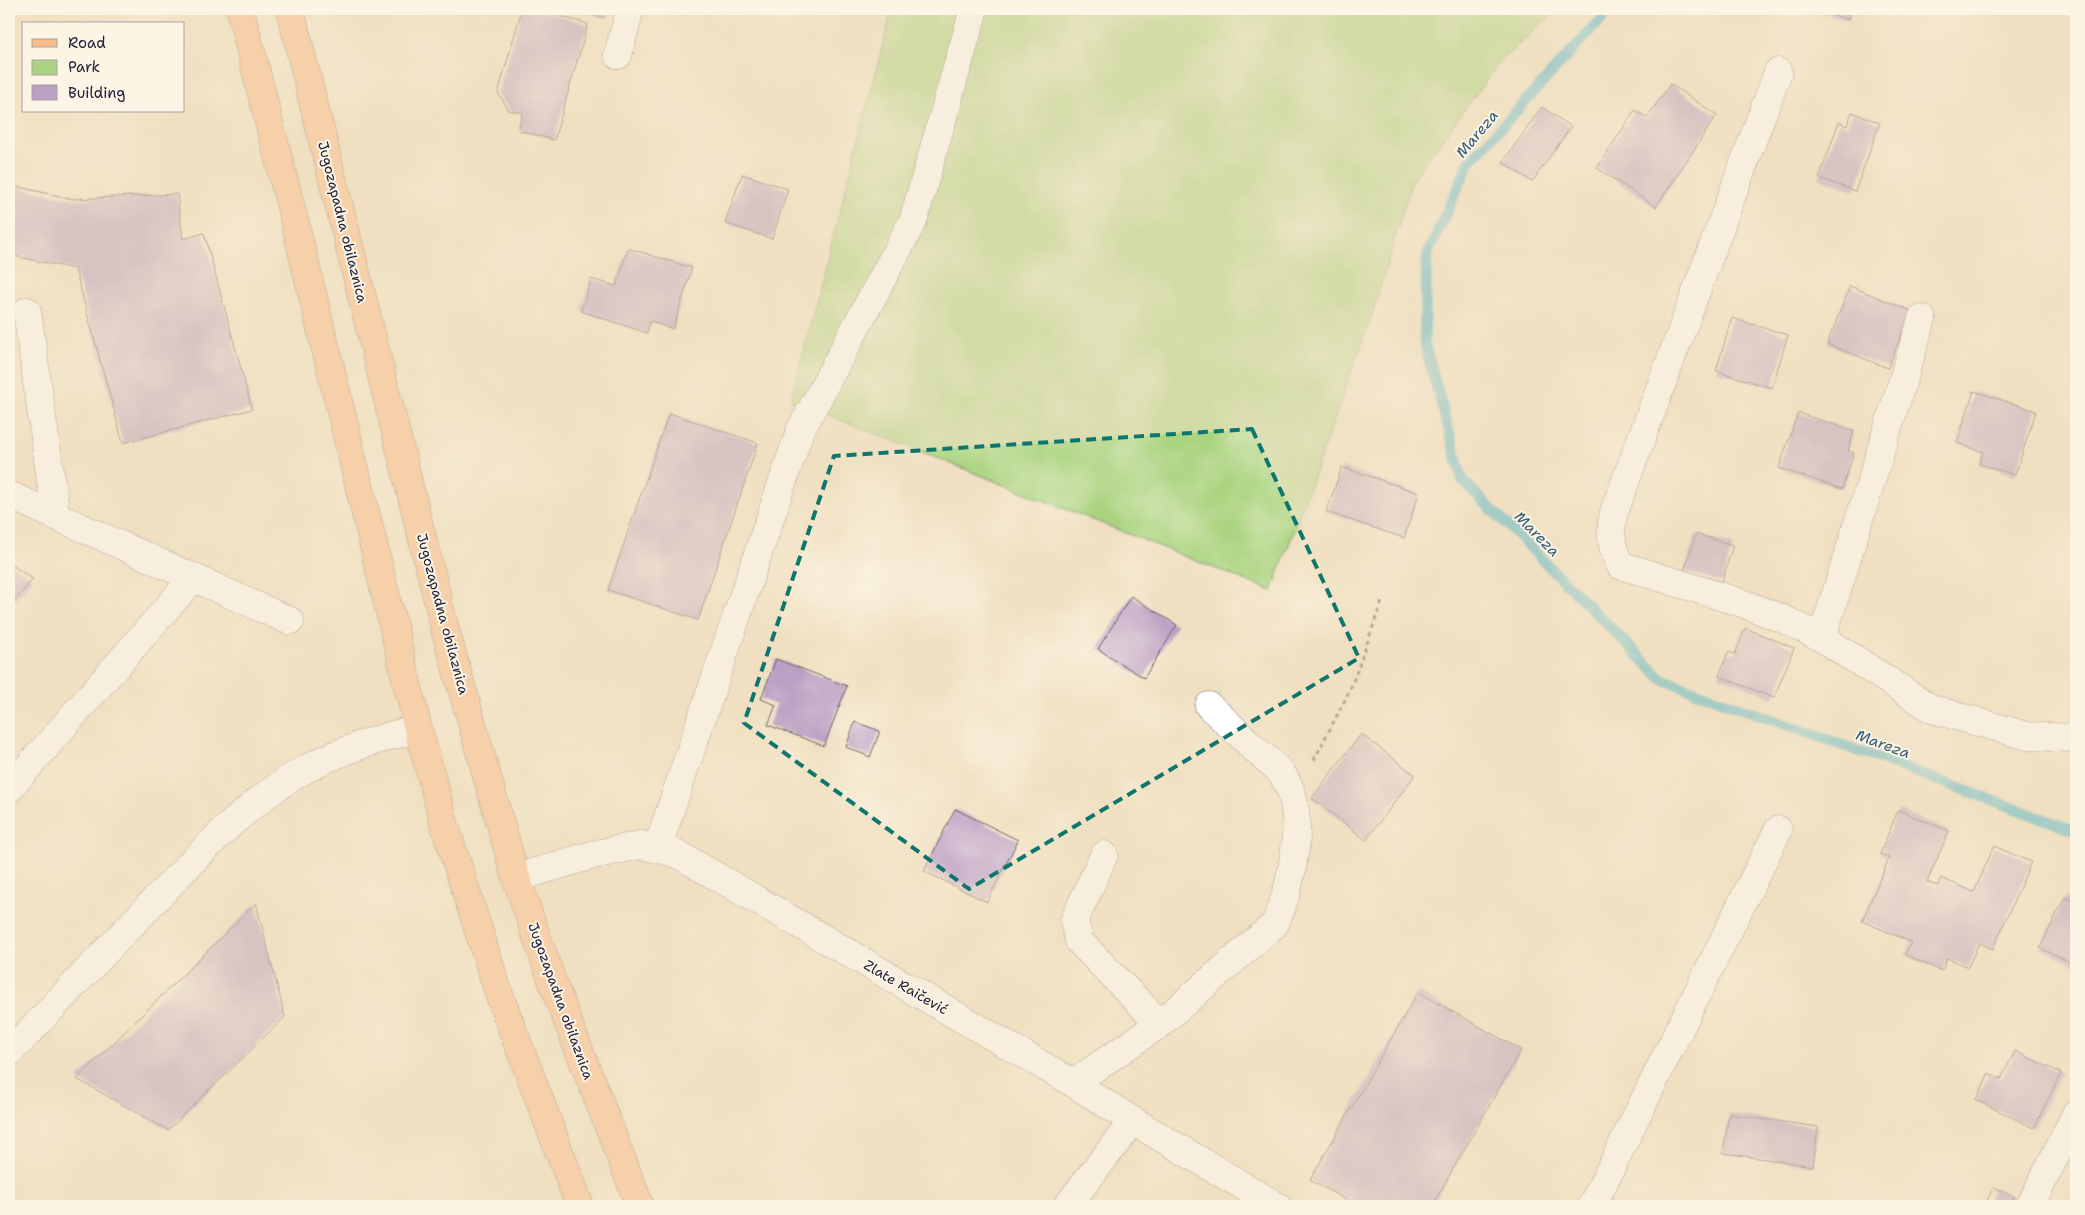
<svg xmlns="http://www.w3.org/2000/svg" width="2085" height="1215" viewBox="0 0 2085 1215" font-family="'Shantell Sans',sans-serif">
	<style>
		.green { fill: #aad480; stroke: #667b5e }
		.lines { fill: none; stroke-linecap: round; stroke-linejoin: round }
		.stream { stroke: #4cb2cb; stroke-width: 11 }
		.building { fill: #bb9fc5 }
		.minor-casing { stroke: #6a646a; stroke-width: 29 }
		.major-casing { stroke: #6a646a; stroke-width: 29 }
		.path { stroke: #6a646a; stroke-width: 3; stroke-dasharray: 4 4; stroke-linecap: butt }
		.minor { stroke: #fff; stroke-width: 28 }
		.major { stroke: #fabc8b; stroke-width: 28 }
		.marked { fill: none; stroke: #0f766e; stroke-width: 4; stroke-dasharray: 10 6; stroke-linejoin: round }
		.labels { text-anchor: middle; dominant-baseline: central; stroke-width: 4; stroke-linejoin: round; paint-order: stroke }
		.street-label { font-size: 14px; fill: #22223b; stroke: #fcf5e5 }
		.water-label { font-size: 15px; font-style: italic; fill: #335c75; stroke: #fcf5e5 }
	</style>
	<rect width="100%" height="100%" fill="#fcf5e5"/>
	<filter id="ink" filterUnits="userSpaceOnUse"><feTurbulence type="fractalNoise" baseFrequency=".02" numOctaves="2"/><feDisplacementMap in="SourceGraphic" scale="10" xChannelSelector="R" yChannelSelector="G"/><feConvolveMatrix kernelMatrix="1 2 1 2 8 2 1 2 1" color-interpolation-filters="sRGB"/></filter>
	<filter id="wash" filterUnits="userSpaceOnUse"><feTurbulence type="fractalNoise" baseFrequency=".0096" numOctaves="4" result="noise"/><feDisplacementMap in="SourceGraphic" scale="20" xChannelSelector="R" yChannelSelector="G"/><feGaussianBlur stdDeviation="1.12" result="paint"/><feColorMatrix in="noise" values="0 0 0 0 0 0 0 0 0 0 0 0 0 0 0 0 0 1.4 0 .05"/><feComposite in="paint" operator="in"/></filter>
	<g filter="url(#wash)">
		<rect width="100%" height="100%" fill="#f0e0c1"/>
		<polygon class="green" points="892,9 1558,9 1502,59 1412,180 1372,315 1272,591 791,400"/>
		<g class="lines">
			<polyline class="stream" points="1611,9 1470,161 1427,255 1424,342 1463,481 1662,679 2076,831"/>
		</g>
		<g id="blocks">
			<g class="building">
				<polygon points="522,9 535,9 588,24 554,140 518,130 523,113 509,110 498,93"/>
				<polygon points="576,9 607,9 604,18"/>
				<polygon points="1812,9 1851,9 1848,20"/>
				<polygon points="1670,84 1717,115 1656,207 1597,168 1635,110 1647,118"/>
				<polygon points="1542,107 1571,127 1532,182 1503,162"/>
				<polygon points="1852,112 1880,123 1855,191 1819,178 1839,122 1847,126"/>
				<polygon points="742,174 788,189 772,239 725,223"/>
				<polygon points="9,185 73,199 177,194 183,239 204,233 252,409 123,443 75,269 9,255"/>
				<polygon points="628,248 692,268 673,329 650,321 647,333 581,311 591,279 616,286"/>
				<polygon points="1850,286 1911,311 1888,368 1827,344"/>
				<polygon points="1732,318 1788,335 1772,388 1716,371"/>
				<polygon points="1974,391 2036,411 2015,475 1979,464 1983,452 1957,443"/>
				<polygon points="669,413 758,443 698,620 608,590"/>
				<polygon points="1798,413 1854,431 1848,451 1854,453 1842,489 1779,468"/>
				<polygon points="1342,467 1419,493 1404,538 1326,512"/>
				<polygon points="1696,534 1733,545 1722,582 1684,571"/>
				<polygon points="9,563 33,579 9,607"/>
				<polygon points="1131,596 1177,625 1144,678 1098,649"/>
				<polygon points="1745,628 1794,648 1774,698 1719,676 1728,652 1735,654"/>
				<polygon points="776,659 847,686 824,746 768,725 776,705 761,699"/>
				<polygon points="855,722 880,731 870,757 846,747"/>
				<polygon points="1361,734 1415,775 1366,840 1312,798"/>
				<polygon points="955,809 1018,840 987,902 924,871"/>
				<polygon points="1898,810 1949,831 1927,882 1937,886 1941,878 1974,892 1994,846 2031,862 1993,949 1979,943 1968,967 1947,958 1942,971 1905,955 1911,942 1862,921 1889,858 1880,854"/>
				<polygon points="2065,897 2076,902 2076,965 2040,948"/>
				<polygon points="256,903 285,1017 168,1130 77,1079"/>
				<polygon points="1418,992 1521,1050 1432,1206 1357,1206 1310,1180"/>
				<polygon points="2015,1051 2061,1073 2034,1128 1976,1100 1989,1073 2001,1079"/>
				<polygon points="1729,1114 1818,1127 1813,1166 1723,1153"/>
				<polygon points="1994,1187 2014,1197 2009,1206 1984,1206"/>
			</g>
		</g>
	</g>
	<g filter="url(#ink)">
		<use href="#blocks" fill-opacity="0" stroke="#6a646a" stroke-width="1"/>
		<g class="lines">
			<defs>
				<g id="minor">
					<polyline points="618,55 630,9"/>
					<path d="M1778,72L1614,512C1609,532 1611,547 1620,565L1739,602L1783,619L1822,638L1932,709L2027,736L2076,738"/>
					<polyline points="27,311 56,516"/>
					<polyline points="9,495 290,621"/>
					<polyline points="1822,638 1922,319"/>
					<polyline points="9,789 194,577"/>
					<polyline points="657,849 800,431 913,221 974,9"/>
					<polyline points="1104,855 1074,921 1079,941 1160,1024"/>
					<polyline points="516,878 592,855 641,845 676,853 1073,1083 1133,1121 1277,1206"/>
					<path d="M9,1053C57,1003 105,953 153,902C197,857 240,809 294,776C332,752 375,740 418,728"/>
					<path d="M1073,1083L1160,1024L1275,924C1292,885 1309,812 1282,774C1276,766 1266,759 1259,753C1242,737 1226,721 1209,706"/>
					<polyline points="1067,1206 1133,1121"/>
					<polyline points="1592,1206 1778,830"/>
					<polyline points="2030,1206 2076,1114"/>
				</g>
				<g id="major">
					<polyline points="240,9 299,239 418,728 445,826 500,997 580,1206"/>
					<polyline points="290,9 445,629 516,878 555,989 640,1206"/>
				</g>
			</defs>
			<use href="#minor" class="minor-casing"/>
			<use href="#major" class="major-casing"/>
			<polyline class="path" points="1314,760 1350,690 1383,599"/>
			<use href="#minor" class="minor"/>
			<use href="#major" class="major"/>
		</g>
	</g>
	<path d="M0 0H2085V1215H0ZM1252,429L1359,658L969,889L744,723L834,456Z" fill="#f0e0c1" fill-opacity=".55" fill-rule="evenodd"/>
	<path class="marked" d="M1252,429L1359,658L969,889L744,723L834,456Z"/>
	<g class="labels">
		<g class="street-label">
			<text transform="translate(343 222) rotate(76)">Jugozapadna obilaznica</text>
			<text transform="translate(443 614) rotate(75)">Jugozapadna obilaznica</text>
			<text transform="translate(906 987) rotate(30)">Zlate Raičević</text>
			<text transform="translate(561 1001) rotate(70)">Jugozapadna obilaznica</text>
		</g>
		<g class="water-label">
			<text transform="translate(1477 134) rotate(-50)">Mareza</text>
			<text transform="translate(1537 534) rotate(45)">Mareza</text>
			<text transform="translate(1883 744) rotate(20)">Mareza</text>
		</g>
	</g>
	<rect width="2085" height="1215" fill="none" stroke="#fcf5e5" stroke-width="30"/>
	<rect x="22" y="22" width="162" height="90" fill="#fcf5e5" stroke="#a5a1a1"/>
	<rect x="32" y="39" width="25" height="8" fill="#fabc8b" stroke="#a5a1a1"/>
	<text x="68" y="48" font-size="15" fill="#22223b">Road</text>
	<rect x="32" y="60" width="25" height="15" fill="#aad480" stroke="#a5a1a1"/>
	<text x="68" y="72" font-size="15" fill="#22223b">Park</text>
	<rect x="32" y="85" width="25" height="15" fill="#bb9fc5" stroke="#a5a1a1"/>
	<text x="68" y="98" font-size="15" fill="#22223b">Building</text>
</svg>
